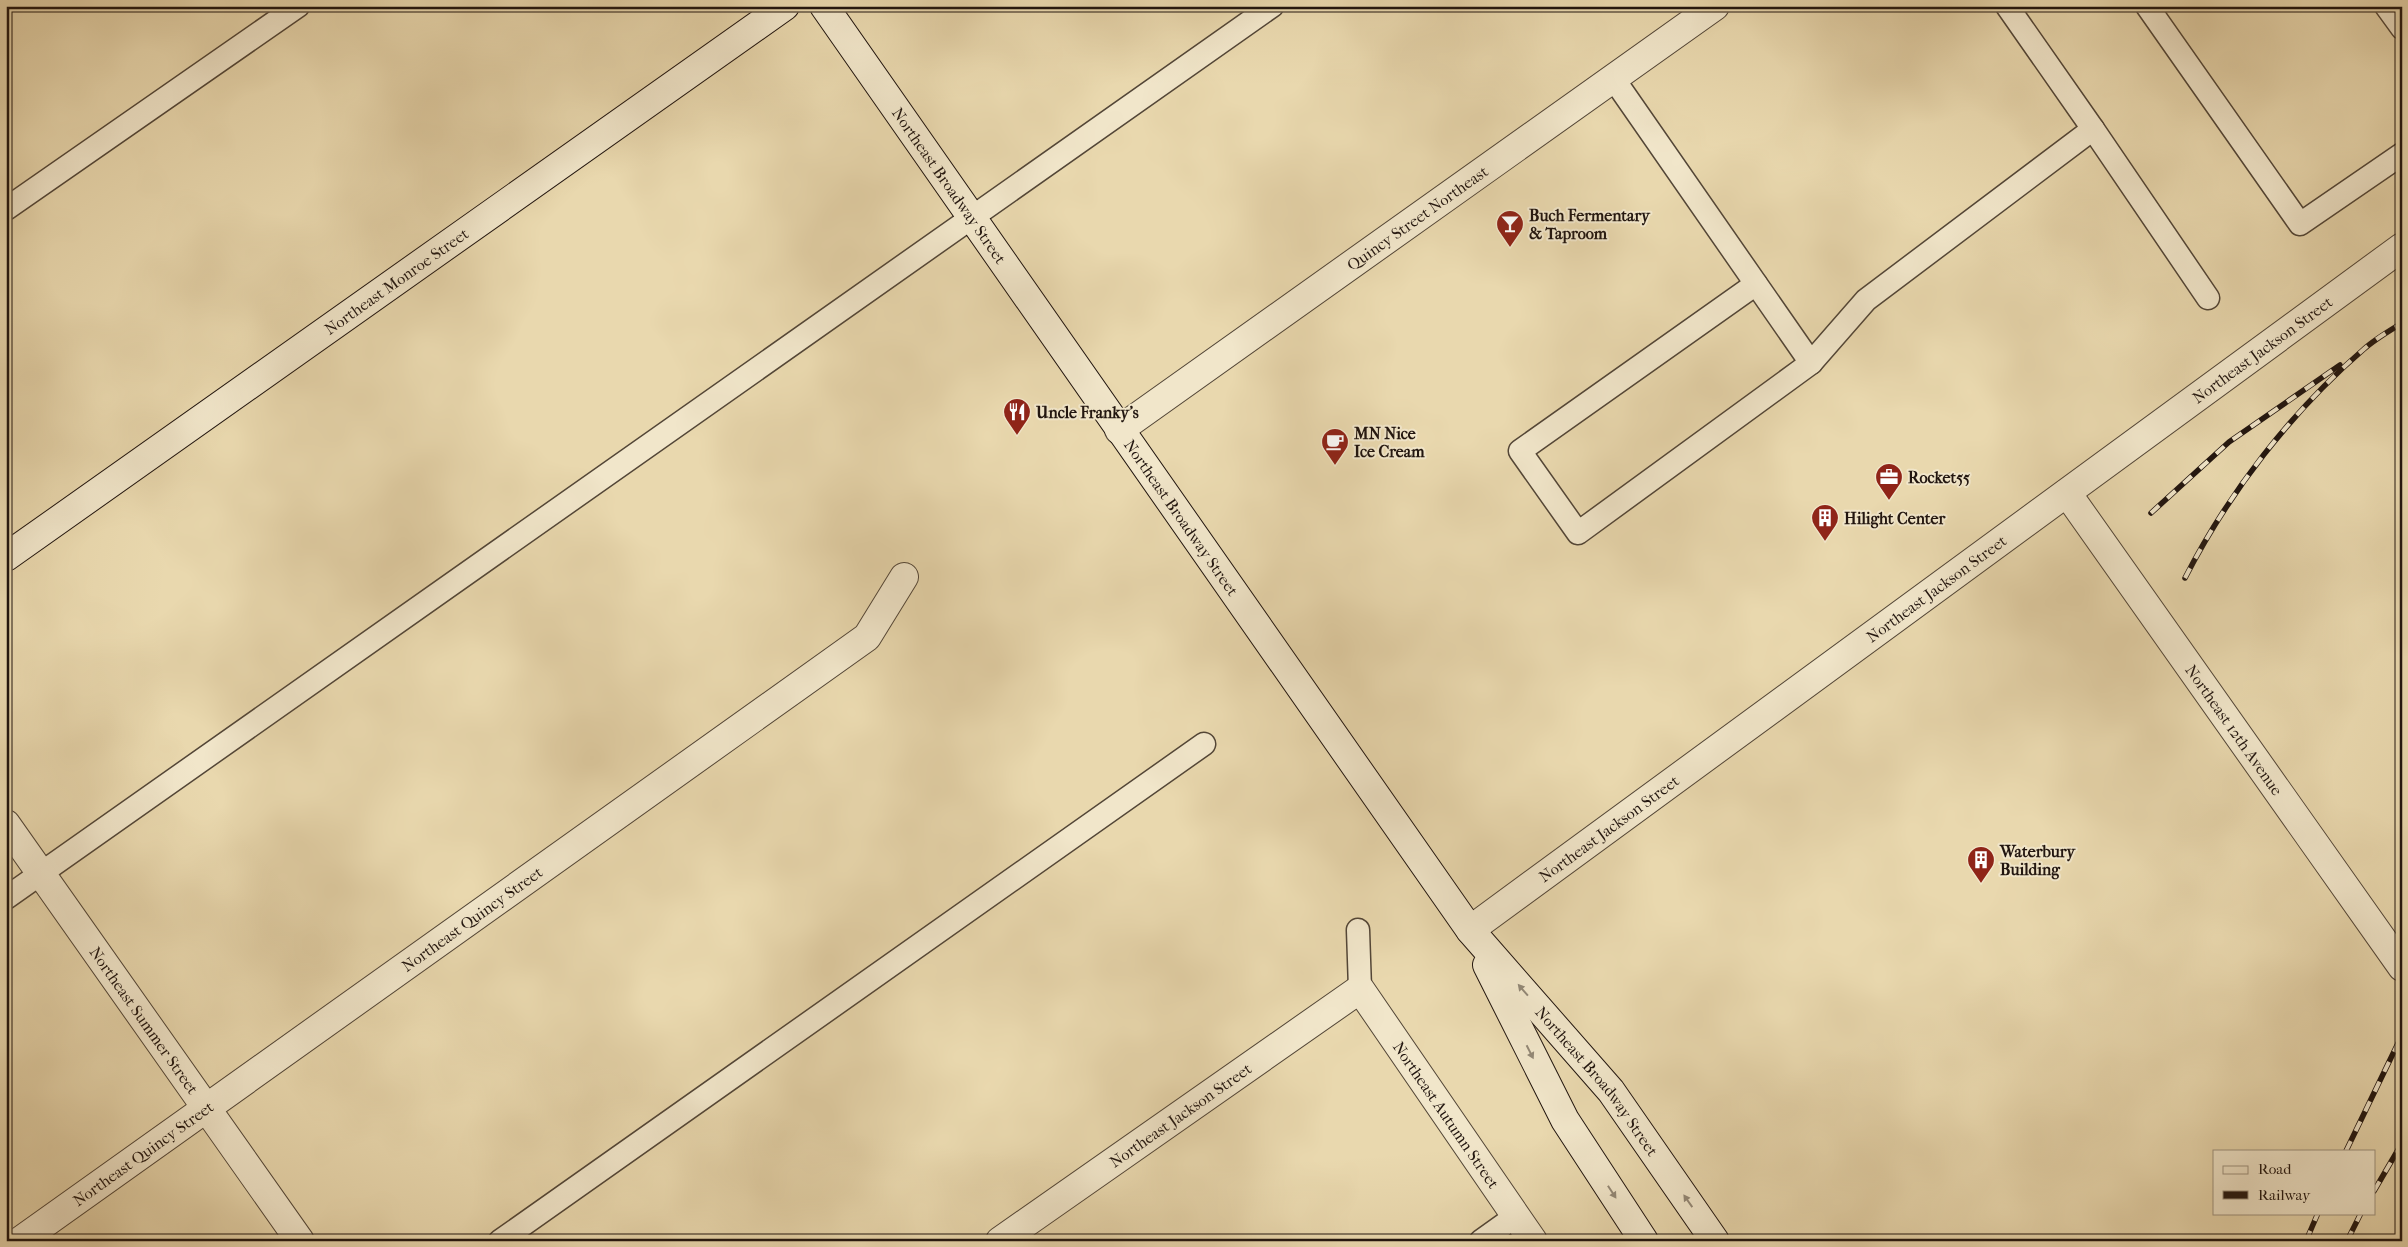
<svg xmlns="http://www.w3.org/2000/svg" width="2408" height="1247" viewBox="0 0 2408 1247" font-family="'IM FELL French Canon',serif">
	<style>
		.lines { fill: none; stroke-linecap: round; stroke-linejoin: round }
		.lane-casing { stroke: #534637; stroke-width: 25 }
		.street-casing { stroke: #534637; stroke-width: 30 }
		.secondary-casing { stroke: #21150f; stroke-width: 30 }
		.lane { stroke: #f1e6ca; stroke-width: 22 }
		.street { stroke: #f1e6ca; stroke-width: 28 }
		.secondary { stroke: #f1e6ca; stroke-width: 28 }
		.rail-casing { stroke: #21150f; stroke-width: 5.5 }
		.rail { stroke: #f1e6ca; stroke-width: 4; stroke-dasharray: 11; stroke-linecap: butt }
		.oneway { fill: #938876 }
		.labels { text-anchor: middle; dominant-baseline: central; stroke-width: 4; stroke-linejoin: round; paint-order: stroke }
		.street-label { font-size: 16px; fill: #21150f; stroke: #f1e6ca }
		.poi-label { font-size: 16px; font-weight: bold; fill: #21150f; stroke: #f1e6ca; text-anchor: start }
	</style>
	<rect width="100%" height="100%" fill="#e9d8ae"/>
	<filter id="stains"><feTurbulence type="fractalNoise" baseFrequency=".004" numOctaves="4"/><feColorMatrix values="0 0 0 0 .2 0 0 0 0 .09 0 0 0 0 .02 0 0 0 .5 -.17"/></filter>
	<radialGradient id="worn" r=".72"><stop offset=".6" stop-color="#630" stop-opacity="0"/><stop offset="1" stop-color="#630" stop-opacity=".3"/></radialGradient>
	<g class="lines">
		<defs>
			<g id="lane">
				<polyline points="2147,6 2300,224 2402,154"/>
				<polyline points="2386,6 2402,28"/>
				<polyline points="1613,78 1811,363 1866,300 2093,129 2007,6"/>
				<polyline points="2093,129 2208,298"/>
				<polyline points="6,209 298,6"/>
				<polyline points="1756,284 1520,451 1578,533 1811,363"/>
				<polyline points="6,898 1272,6"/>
				<polyline points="1358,930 1360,989"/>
				<polyline points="500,1241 1204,744"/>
				<polyline points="1481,1241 1516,1216"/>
			</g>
			<g id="street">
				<path id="s1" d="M1119,430L1715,6"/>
				<path id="s2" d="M2067,493L2402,967"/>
				<path id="s3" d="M6,824L300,1241"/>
				<path id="s4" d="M1470,930L2402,247"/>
				<path id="s5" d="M20,1241L867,637L904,577"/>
				<path id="s6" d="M1000,1241L1360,989L1533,1241"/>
			</g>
			<g id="secondary">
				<path id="s7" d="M824,6L1470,930L1611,1091L1715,1241"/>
				<path id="s8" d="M6,557L785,6"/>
				<polyline points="1487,965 1565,1120 1644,1241"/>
			</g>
		</defs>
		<use href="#lane" class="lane-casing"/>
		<use href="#street" class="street-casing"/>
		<use href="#secondary" class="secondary-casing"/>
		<use href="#lane" class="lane"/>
		<use href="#street" class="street"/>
		<use href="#secondary" class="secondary"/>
		<defs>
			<g id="rail">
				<polyline points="2151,513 2229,442 2340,365"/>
				<path d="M2185,578C2229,492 2291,412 2364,349C2375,339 2389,331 2402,323"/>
				<polyline points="2346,1151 2402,1035"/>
				<polyline points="2374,1191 2402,1143"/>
				<polyline points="2306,1241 2318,1213"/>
				<polyline points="2347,1241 2361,1213"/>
			</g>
		</defs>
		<use href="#rail" class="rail-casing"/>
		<use href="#rail" class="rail"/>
	</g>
	<defs><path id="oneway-solid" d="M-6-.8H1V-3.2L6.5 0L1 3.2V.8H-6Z" transform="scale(1.25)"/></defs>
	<g class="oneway">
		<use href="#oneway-solid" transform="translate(1523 990) rotate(-131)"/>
		<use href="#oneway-solid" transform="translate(1530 1052) rotate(63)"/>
		<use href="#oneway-solid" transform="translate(1612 1192) rotate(57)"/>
		<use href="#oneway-solid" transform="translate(1688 1201) rotate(-125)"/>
	</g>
	<defs>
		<symbol id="bar-pin" viewBox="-11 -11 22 30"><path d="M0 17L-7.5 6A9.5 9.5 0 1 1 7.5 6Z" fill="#8f2418" stroke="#f1e6ca"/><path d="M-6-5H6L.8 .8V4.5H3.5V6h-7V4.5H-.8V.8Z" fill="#fff"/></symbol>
		<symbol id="restaurant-pin" viewBox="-11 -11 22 30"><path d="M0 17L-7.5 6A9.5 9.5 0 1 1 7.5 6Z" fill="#8f2418" stroke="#f1e6ca"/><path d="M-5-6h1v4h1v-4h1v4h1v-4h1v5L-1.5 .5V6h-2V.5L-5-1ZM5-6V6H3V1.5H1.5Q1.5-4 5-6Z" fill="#fff"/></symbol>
		<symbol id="cafe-pin" viewBox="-11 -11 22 30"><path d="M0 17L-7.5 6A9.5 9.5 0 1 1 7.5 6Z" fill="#8f2418" stroke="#f1e6ca"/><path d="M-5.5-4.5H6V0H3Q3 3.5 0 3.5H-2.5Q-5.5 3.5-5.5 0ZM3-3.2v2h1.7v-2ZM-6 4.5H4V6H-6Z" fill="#fff"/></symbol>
		<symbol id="office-pin" viewBox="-11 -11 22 30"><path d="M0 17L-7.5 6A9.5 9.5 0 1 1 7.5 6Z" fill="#8f2418" stroke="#f1e6ca"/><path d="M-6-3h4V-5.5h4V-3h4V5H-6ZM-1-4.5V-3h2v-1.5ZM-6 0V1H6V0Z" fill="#fff"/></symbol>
		<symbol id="building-pin" viewBox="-11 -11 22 30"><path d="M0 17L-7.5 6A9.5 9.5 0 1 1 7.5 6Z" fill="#8f2418" stroke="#f1e6ca"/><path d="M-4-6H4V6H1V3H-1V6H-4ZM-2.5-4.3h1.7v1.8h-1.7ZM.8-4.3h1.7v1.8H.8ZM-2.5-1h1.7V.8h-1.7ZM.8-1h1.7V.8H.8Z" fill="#fff"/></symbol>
	</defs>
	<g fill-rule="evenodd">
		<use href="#bar-pin" x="1494" y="208" width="32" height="43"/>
		<use href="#restaurant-pin" x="1001" y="396" width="32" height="43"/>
		<use href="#cafe-pin" x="1319" y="426" width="32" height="43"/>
		<use href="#office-pin" x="1873" y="461" width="32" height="43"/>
		<use href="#building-pin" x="1809" y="502" width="32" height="43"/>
		<use href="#building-pin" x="1965" y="844" width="32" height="43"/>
	</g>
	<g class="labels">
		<g class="street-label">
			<text stroke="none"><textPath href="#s7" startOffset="219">Northeast Broadway Street</textPath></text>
			<text stroke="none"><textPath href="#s1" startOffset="366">Quincy Street Northeast</textPath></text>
			<text stroke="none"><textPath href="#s8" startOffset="478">Northeast Monroe Street</textPath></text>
			<text stroke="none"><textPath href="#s4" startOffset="982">Northeast Jackson Street</textPath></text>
			<text stroke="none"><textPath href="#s7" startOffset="624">Northeast Broadway Street</textPath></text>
			<text stroke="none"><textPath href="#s4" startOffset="578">Northeast Jackson Street</textPath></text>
			<text stroke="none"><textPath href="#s2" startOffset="290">Northeast 12th Avenue</textPath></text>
			<text stroke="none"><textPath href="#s4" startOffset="172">Northeast Jackson Street</textPath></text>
			<text stroke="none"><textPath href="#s5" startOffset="555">Northeast Quincy Street</textPath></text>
			<text stroke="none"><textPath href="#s3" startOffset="240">Northeast Summer Street</textPath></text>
			<text stroke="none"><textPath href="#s7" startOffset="1325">Northeast Broadway Street</textPath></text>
			<text stroke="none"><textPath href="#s6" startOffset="220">Northeast Jackson Street</textPath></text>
			<text stroke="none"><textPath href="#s6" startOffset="592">Northeast Autumn Street</textPath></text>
			<text stroke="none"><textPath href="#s5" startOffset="151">Northeast Quincy Street</textPath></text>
		</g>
		<g class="poi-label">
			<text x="1529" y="215">Buch Fermentary<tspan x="1529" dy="18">&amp; Taproom</tspan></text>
			<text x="1036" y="412">Uncle Franky's</text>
			<text x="1354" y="433">MN Nice<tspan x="1354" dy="18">Ice Cream</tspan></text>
			<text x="1908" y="477">Rocket55</text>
			<text x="1844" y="518">Hilight Center</text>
			<text x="2000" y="851">Waterbury<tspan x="2000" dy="18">Building</tspan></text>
		</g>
	</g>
	<rect width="2408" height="1247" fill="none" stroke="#e9d8ae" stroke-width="25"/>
	<rect x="8" y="8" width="2393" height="1232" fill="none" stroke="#21150f" stroke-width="2.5"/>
	<rect x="12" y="12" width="2383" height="1222" fill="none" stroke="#21150f"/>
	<rect x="2213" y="1150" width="162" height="65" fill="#f1e6ca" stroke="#9e927f"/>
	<rect x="2223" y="1166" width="25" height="8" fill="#f1e6ca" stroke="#9e927f"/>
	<text x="2258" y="1174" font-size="15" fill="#21150f">Road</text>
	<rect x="2223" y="1191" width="25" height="8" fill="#21150f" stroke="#9e927f"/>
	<text x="2258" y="1200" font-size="15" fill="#21150f">Railway</text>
	<rect width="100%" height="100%" filter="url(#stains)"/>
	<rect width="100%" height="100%" fill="url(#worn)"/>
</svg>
